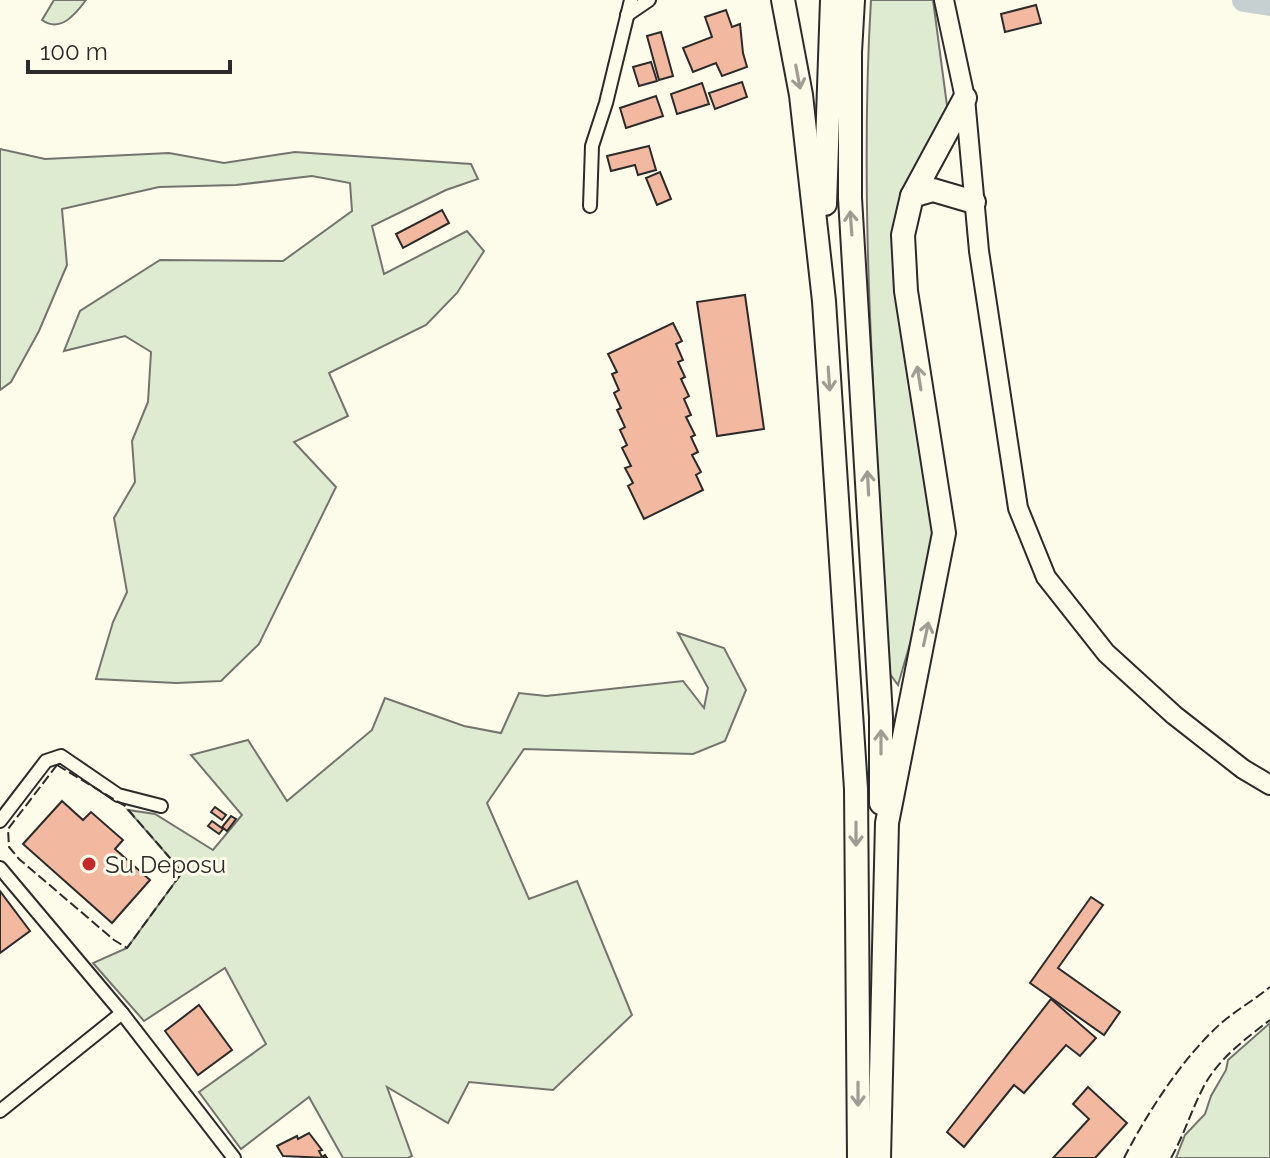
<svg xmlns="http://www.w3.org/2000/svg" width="1270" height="1158" viewBox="0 0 1270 1158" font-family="Raleway,sans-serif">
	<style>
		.green { fill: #deebd1; stroke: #74746e; stroke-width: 2 }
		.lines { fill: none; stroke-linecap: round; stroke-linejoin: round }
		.river { stroke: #c7d0d0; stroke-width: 24 }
		.building { fill: #f2b8a0; stroke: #2b2b2b; stroke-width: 2 }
		.street-casing { stroke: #2b2b2b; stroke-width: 16 }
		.secondary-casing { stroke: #2b2b2b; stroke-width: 22 }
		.highway-casing { stroke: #2b2b2b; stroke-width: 26 }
		.street { stroke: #fdfbea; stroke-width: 12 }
		.secondary { stroke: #fdfbea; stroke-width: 18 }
		.highway { stroke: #fdfbea; stroke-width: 22 }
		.fence { stroke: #2b2b2b; stroke-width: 2; stroke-dasharray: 10 4; stroke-linecap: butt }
		.oneway { stroke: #9e9d94 }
		.poi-dot { fill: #c62828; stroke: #fdfbea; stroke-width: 3 }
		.labels { text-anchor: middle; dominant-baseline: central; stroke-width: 6; stroke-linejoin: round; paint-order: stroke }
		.poi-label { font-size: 24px; fill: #2b2b2b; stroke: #fdfbea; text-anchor: start }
	</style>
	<rect width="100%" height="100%" fill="#fdfbea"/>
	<g class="green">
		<path d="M54,0H86C75,15 60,33 42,20Z"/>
		<path d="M871,0H933L948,113L901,191L900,226L937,520L934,561L898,685L890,674L886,648C877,435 858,213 871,0Z"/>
		<polygon points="0,149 45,159 169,153 224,163 295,152 471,164 478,179 446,190 372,226 384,274 467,231 484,251 457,293 426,325 329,373 348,416 294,442 336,487 259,644 221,681 176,683 96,679 113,622 127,592 114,518 135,482 132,441 148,402 151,352 125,336 64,351 80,311 160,260 283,261 352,211 350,183 312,176 236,185 159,187 62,209 67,265 39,331 11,382 0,390"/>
		<polygon points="678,633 724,648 746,690 725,741 693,754 524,749 487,803 529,899 577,881 632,1015 553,1090 469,1082 448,1123 387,1087 412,1156 408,1158 343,1158 309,1097 241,1149 199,1092 266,1044 225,968 144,1021 93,963 127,948 181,874 177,866 128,810 155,814 213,850 242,815 191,755 248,740 287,801 372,730 385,698 464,726 501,733 519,693 546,696 683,681 704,708 708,688"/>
		<polygon points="1270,1023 1270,1158 1176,1158 1185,1135 1205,1114 1211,1096 1226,1070 1228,1060"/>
	</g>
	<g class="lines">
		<polyline class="river" points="1244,0 1270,4"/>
	</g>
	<g class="building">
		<polygon points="1036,5 1041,23 1005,32 1001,14"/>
		<polygon points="726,10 732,27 740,24 743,53 747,67 722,76 716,63 693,72 683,48 712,37 705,17"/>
		<polygon points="661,32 673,76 659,80 647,36"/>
		<polygon points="651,62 657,81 639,86 633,67"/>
		<polygon points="742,82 747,97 715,109 709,93"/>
		<polygon points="702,83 709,104 677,114 671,94"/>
		<polygon points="656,96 663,116 626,128 620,108"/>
		<polygon points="649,146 656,170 638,175 635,165 611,171 607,156"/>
		<polygon points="660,172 671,199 657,205 646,178"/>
		<polygon points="442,210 449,223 403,248 396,234"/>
		<polygon points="745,295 764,429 717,436 697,302"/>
		<polygon points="673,323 682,341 676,344 683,360 678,362 685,377 681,379 689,396 684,399 691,415 686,417 695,435 691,437 698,452 692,455 701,472 696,475 703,490 644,519 628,486 633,483 625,468 631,466 622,448 627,445 620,430 625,427 617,410 621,408 614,393 619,390 612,374 617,372 608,354"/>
		<polygon points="62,801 83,820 91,812 123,840 115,849 150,880 112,923 23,844"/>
		<polygon points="215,807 226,815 222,820 211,812"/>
		<polygon points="231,816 236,819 227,831 222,827"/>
		<polygon points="212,821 223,829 219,834 208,826"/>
		<polygon points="0,891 30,931 0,953"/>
		<polygon points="1091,897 1103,905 1058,968 1120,1012 1104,1035 1030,983"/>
		<polygon points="1051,999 1096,1038 1080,1056 1066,1045 1024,1093 1014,1085 964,1147 947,1132"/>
		<polygon points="199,1005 232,1050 198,1075 165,1031"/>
		<polygon points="1088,1087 1127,1123 1095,1158 1053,1158 1089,1119 1073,1104"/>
		<polygon points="309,1133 322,1150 319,1151 322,1157 325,1155 327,1158 283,1156 277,1146 297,1136 298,1139"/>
	</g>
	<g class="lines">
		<defs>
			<g id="street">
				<polyline points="627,15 649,0"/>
				<polyline points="590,206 592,146 606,103 631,0"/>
				<polyline points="0,821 46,761 61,756 118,795 161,806"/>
				<polyline points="0,868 122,1013 234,1158"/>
				<polyline points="0,1111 122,1013"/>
			</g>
			<polyline id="secondary" points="944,0 965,98 979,251 1018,508 1046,577 1106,653 1174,715 1243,769 1270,785"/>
			<g id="highway">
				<polyline points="783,0 801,95 824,301 856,789 859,1158"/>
				<polyline points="853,0 850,52 850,198 881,717 881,803"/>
				<polyline points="912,196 933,190 974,202"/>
				<polyline points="825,204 832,0"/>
				<polyline points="879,1158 887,823 944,533 906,291 903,235 912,196 965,98"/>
			</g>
		</defs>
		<use href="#street" class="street-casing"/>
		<use href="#secondary" class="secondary-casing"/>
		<use href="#highway" class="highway-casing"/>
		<use href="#street" class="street"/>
		<use href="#secondary" class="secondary"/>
		<use href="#highway" class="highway"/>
		<g class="fence">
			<polygon points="57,765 125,806 177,866 181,874 127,948 114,940 19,859 9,847 8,829"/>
			<path d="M1124,1158C1147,1113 1182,1059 1219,1025C1235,1011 1254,1000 1270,987"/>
			<path d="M1171,1158C1184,1135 1191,1111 1203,1088C1217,1060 1245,1039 1270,1020"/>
		</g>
	</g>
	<defs><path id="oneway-shaft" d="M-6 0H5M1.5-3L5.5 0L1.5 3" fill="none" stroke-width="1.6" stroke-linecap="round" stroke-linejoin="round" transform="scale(2)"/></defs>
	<g class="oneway">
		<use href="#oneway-shaft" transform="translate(798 77) rotate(79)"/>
		<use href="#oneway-shaft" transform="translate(851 223) rotate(-94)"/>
		<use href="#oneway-shaft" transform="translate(919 378) rotate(-99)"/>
		<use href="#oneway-shaft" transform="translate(829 379) rotate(86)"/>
		<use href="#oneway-shaft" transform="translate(868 483) rotate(-93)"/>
		<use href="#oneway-shaft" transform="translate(926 634) rotate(-78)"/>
		<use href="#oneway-shaft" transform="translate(881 742) rotate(-90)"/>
		<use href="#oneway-shaft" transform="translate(856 834) rotate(90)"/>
		<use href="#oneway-shaft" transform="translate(858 1094) rotate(90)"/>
	</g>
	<circle class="poi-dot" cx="89" cy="864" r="8"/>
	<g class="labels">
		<g class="poi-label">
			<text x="105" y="864">Su Deposu</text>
		</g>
	</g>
	<path d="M28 60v12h202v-12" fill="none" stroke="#2b2b2b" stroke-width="4"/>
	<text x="40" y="60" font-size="24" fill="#2b2b2b" stroke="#fdfbea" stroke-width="6" paint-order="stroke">100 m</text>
</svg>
